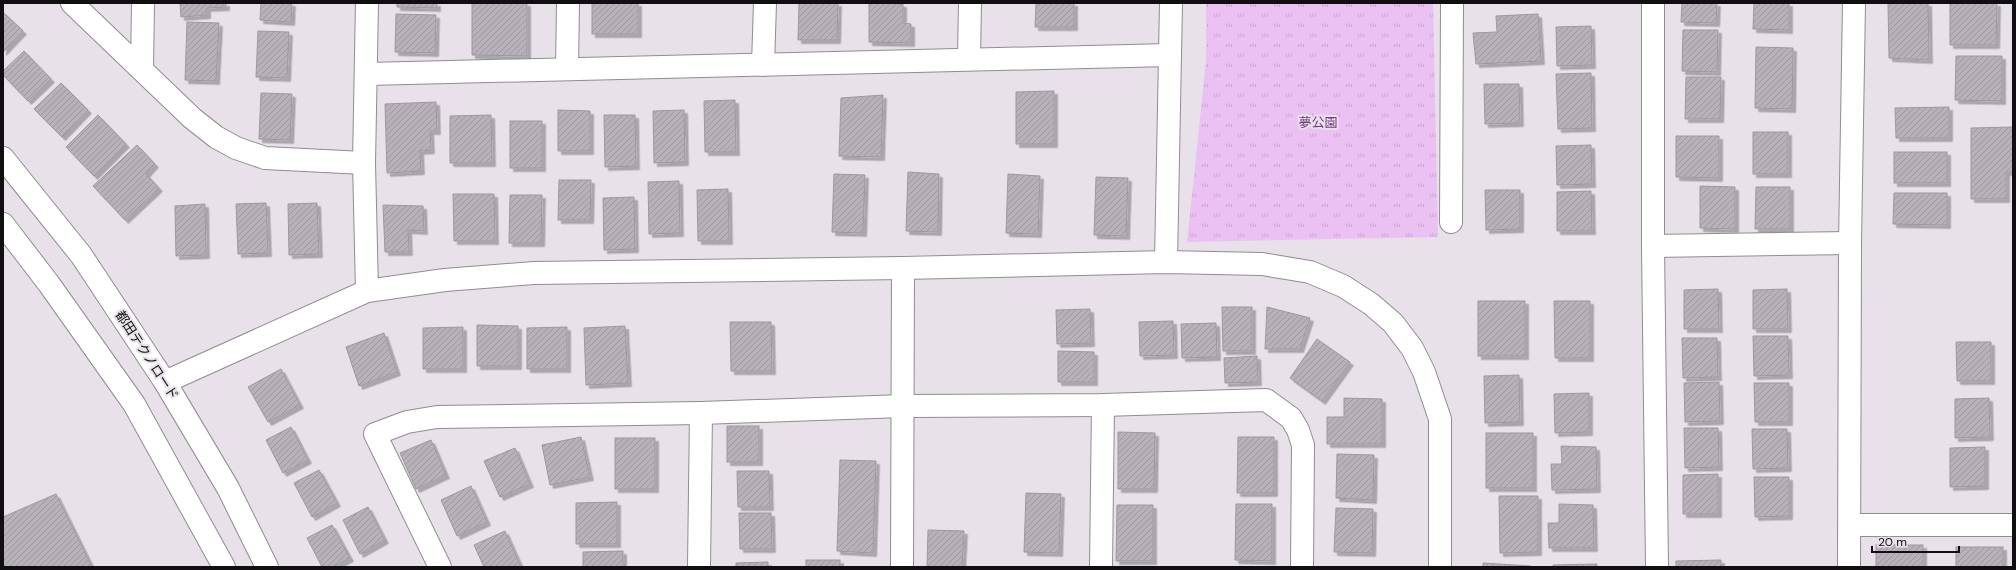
<svg xmlns="http://www.w3.org/2000/svg" width="2016" height="570" viewBox="0 0 2016 570" font-family="'DM Sans','Noto Sans JP',sans-serif">
	<style>
		.grass { fill: url(#grass-tufts) }
		.building { fill: url(#building-hatch); stroke: #9e979f; filter: url(#shadow) }
		.lines { fill: none; stroke-linecap: round; stroke-linejoin: round }
		.minor-casing { stroke: #928b93; stroke-width: 24 }
		.minor { stroke: #fff; stroke-width: 22 }
		.labels { text-anchor: middle; dominant-baseline: central; stroke-width: 4; stroke-linejoin: round; paint-order: stroke }
		.park-label { font-size: 13px; fill: #74387f; stroke: #e8e1ea }
		.street-label { font-size: 13px; fill: #100e10; stroke: #e8e1ea }
	</style>
	<defs>
		<pattern id="grass-tufts" width="24" height="20" patternUnits="userSpaceOnUse"><rect width="24" height="20" fill="#eac1f2"/><path d="M3 7l-1-3M5 7V3M7 7l1-3M15 17l-1-3M17 17v-4M19 17l1-3" fill="none" stroke="#c8a5ce"/></pattern>
		<pattern id="building-hatch" width="6" height="6" patternUnits="userSpaceOnUse"><rect width="6" height="6" fill="#b8b1b9"/><path d="M-1 1l2-2M0 6l6-6M5 7l2-2" fill="none" stroke="#9d979e"/></pattern>
		<filter id="shadow"><feDropShadow dx="3.5" dy="3.5" stdDeviation="0" flood-color="#0004"/></filter>
	</defs>
	<rect width="100%" height="100%" fill="#e8e1ea"/>
	<polygon class="grass" points="1206,3 1433,3 1438,237 1187,242 1206,61"/>
	<g class="building">
		<polygon points="180,3 226,3 226,7 207,8 207,15 181,17"/>
		<polygon points="261,3 292,3 291,22 260,20"/>
		<polygon points="397,3 437,3 437,8 397,7"/>
		<polygon points="472,3 527,3 527,56 472,55"/>
		<rect x="592" y="3" width="46" height="31"/>
		<polygon points="799,3 838,3 837,40 798,40"/>
		<polygon points="869,3 903,4 903,23 911,24 911,43 869,42"/>
		<polygon points="1036,3 1074,3 1074,27 1035,27"/>
		<polygon points="1682,3 1717,3 1716,23 1681,22"/>
		<polygon points="1754,3 1789,3 1789,30 1753,29"/>
		<polygon points="1888,3 1928,3 1929,60 1889,58"/>
		<polygon points="1950,3 1997,3 1996,45 1950,45"/>
		<polygon points="3,12 23,31 3,52"/>
		<polygon points="396,14 436,15 435,53 395,52"/>
		<polygon points="1538,14 1541,61 1476,64 1473,33 1497,32 1496,16"/>
		<polygon points="187,22 219,23 216,81 185,80"/>
		<polygon points="1591,26 1592,65 1557,66 1556,27"/>
		<polygon points="1683,30 1718,30 1717,72 1682,71"/>
		<polygon points="258,31 289,32 287,78 256,77"/>
		<polygon points="1756,47 1793,48 1792,109 1755,108"/>
		<polygon points="24,51 51,79 28,101 3,75 3,71"/>
		<polygon points="1956,56 2002,56 2002,101 1955,100"/>
		<polygon points="1591,73 1592,128 1558,129 1556,74"/>
		<polygon points="1686,77 1721,77 1720,119 1685,119"/>
		<polygon points="61,83 88,110 62,137 34,109"/>
		<polygon points="1484,84 1519,84 1520,123 1485,124"/>
		<polygon points="1054,91 1054,144 1016,144 1016,92"/>
		<polygon points="261,93 292,94 290,140 259,139"/>
		<polygon points="883,95 881,157 839,156 841,98"/>
		<polygon points="735,100 736,152 705,152 704,101"/>
		<polygon points="436,102 437,131 430,131 431,150 420,151 421,171 387,173 385,104"/>
		<polygon points="1949,107 1949,138 1896,138 1895,108"/>
		<polygon points="558,110 590,111 590,151 558,151"/>
		<polygon points="684,110 685,162 654,163 653,111"/>
		<polygon points="98,115 126,144 94,176 66,147"/>
		<polygon points="491,115 492,163 450,163 450,116"/>
		<polygon points="604,115 635,115 636,166 605,167"/>
		<rect x="510" y="121" width="32" height="47"/>
		<polygon points="2013,127 2013,172 2006,172 2006,199 1971,199 1971,128"/>
		<rect x="1753" y="132" width="35" height="42"/>
		<polygon points="1676,136 1719,136 1719,178 1676,177"/>
		<polygon points="137,145 155,164 146,174 159,188 125,220 93,186"/>
		<polygon points="1591,145 1592,184 1557,185 1556,146"/>
		<rect x="1894" y="152" width="53" height="31"/>
		<polygon points="908,172 939,174 938,232 906,231"/>
		<polygon points="834,174 865,175 863,233 832,232"/>
		<polygon points="1008,174 1040,176 1038,234 1006,233"/>
		<polygon points="1096,177 1128,178 1126,236 1094,235"/>
		<polygon points="559,180 591,180 590,220 558,220"/>
		<polygon points="679,181 680,233 649,234 648,182"/>
		<polygon points="1700,186 1735,187 1735,229 1700,228"/>
		<polygon points="1756,187 1790,187 1790,229 1755,229"/>
		<polygon points="728,189 729,241 698,241 697,190"/>
		<polygon points="1485,190 1520,190 1520,229 1486,230"/>
		<polygon points="1591,191 1592,231 1557,231 1557,192"/>
		<polygon points="1894,193 1947,193 1947,225 1893,224"/>
		<polygon points="453,194 494,194 495,241 454,241"/>
		<polygon points="510,195 542,195 541,243 509,243"/>
		<polygon points="634,197 635,249 604,250 603,198"/>
		<polygon points="266,203 268,253 238,254 236,204"/>
		<polygon points="317,203 319,254 289,255 288,204"/>
		<polygon points="205,204 206,255 176,256 175,206"/>
		<polygon points="383,205 423,206 424,231 408,230 409,252 385,252"/>
		<polygon points="1718,289 1719,329 1684,329 1684,290"/>
		<polygon points="1787,289 1788,329 1753,329 1753,290"/>
		<rect x="1478" y="301" width="47" height="55"/>
		<polygon points="1554,301 1590,301 1590,358 1555,358"/>
		<polygon points="1222,307 1252,307 1252,351 1223,351"/>
		<polygon points="1267,307 1310,318 1300,349 1265,349"/>
		<polygon points="1090,309 1091,343 1057,344 1056,310"/>
		<polygon points="1173,321 1174,355 1140,356 1139,322"/>
		<polygon points="730,322 771,322 772,371 731,371"/>
		<polygon points="1216,323 1217,357 1182,358 1181,324"/>
		<polygon points="477,325 518,326 518,366 477,366"/>
		<polygon points="625,326 628,383 586,385 584,328"/>
		<polygon points="463,327 463,369 423,369 423,328"/>
		<polygon points="567,327 567,369 527,369 527,328"/>
		<polygon points="384,333 397,372 359,386 346,347"/>
		<polygon points="1753,336 1788,336 1789,375 1754,376"/>
		<polygon points="1682,338 1717,338 1718,377 1683,378"/>
		<polygon points="1317,339 1350,362 1322,401 1290,378"/>
		<polygon points="1956,342 1991,342 1991,381 1957,381"/>
		<polygon points="1058,351 1094,352 1094,382 1058,382"/>
		<polygon points="1257,356 1258,382 1225,383 1224,358"/>
		<polygon points="281,369 300,405 268,422 248,387"/>
		<polygon points="1519,375 1520,422 1485,423 1484,376"/>
		<polygon points="1719,382 1720,421 1685,422 1684,383"/>
		<polygon points="1754,383 1789,383 1789,422 1755,422"/>
		<polygon points="1589,393 1589,432 1555,433 1554,394"/>
		<polygon points="1344,398 1382,399 1382,444 1327,444 1327,417 1344,417"/>
		<polygon points="1989,398 1990,437 1955,438 1955,399"/>
		<rect x="727" y="426" width="32" height="36"/>
		<polygon points="291,427 308,460 283,473 266,440"/>
		<polygon points="1684,428 1718,428 1719,467 1685,468"/>
		<polygon points="1752,429 1787,429 1788,468 1753,469"/>
		<polygon points="1118,432 1155,433 1154,489 1118,489"/>
		<rect x="1486" y="433" width="47" height="55"/>
		<polygon points="581,437 590,477 550,485 542,445"/>
		<polygon points="1238,437 1274,437 1274,493 1237,493"/>
		<rect x="615" y="438" width="40" height="51"/>
		<polygon points="431,440 446,475 416,489 400,453"/>
		<polygon points="1561,446 1596,447 1597,489 1552,490 1551,464 1562,464"/>
		<polygon points="1985,447 1985,486 1950,487 1950,448"/>
		<polygon points="515,448 530,484 500,497 484,461"/>
		<polygon points="1337,454 1374,455 1373,500 1336,498"/>
		<polygon points="840,460 876,461 873,553 837,551"/>
		<polygon points="319,470 337,503 312,517 294,483"/>
		<polygon points="737,471 769,471 770,507 738,507"/>
		<polygon points="1718,474 1718,514 1683,514 1683,475"/>
		<polygon points="1754,477 1789,477 1789,516 1755,517"/>
		<polygon points="471,486 487,522 457,536 441,500"/>
		<polygon points="1026,493 1061,494 1059,553 1024,552"/>
		<polygon points="56,494 92,567 3,567 3,517"/>
		<polygon points="1499,496 1538,496 1538,552 1500,553"/>
		<polygon points="617,502 617,544 576,544 576,503"/>
		<polygon points="1236,504 1272,504 1272,561 1235,560"/>
		<polygon points="1559,504 1593,505 1594,548 1549,548 1548,523 1559,523"/>
		<polygon points="1117,505 1153,505 1153,561 1116,561"/>
		<polygon points="368,507 385,540 360,554 343,520"/>
		<polygon points="1336,508 1373,509 1372,553 1334,552"/>
		<polygon points="739,513 771,513 772,549 740,549"/>
		<polygon points="332,525 350,558 333,567 322,567 307,538"/>
		<polygon points="928,530 964,531 962,567 927,567"/>
		<polygon points="505,531 521,567 484,567 474,545"/>
		<rect x="1876" y="545" width="47" height="22"/>
		<rect x="1956" y="547" width="47" height="20"/>
		<polygon points="623,551 623,567 583,567 583,552"/>
		<rect x="806" y="560" width="34" height="7"/>
		<polygon points="1721,560 1721,567 1676,567 1676,561"/>
		<polygon points="768,562 768,567 736,567 736,563"/>
		<polygon points="1483,563 1531,566 1531,567 1483,567"/>
		<polygon points="1597,564 1597,567 1553,567 1553,565"/>
	</g>
	<g class="lines">
		<defs>
			<g id="minor">
				<polyline points="72,3 192,118 216,137 236,148 265,158 364,163"/>
				<polyline points="1653,3 1653,246 1850,243"/>
				<polyline points="969,59 970,3"/>
				<polyline points="763,65 765,3"/>
				<polyline points="142,69 143,3"/>
				<polyline points="567,69 568,3"/>
				<polyline points="367,74 1170,55"/>
				<polyline points="3,158 81,255 165,382 228,488 267,567"/>
				<polyline points="1451,222 1452,3"/>
				<polyline points="3,224 49,284 134,404 224,567"/>
				<polyline points="1653,246 1657,567"/>
				<polyline points="1166,262 1171,3"/>
				<polyline points="367,291 364,163 367,3"/>
				<polyline points="165,382 367,291 445,280 534,273 903,268 1166,262 1262,264 1310,272 1343,286 1371,304 1393,323 1412,348 1424,372 1440,419 1440,567"/>
				<polyline points="1850,525 2013,525"/>
				<polyline points="440,567 375,434 407,422 437,417 701,413 903,406 1103,405 1266,400 1291,418 1298,430 1303,445 1302,567"/>
				<polyline points="699,567 701,413"/>
				<polyline points="902,567 903,268"/>
				<polyline points="1101,567 1103,405"/>
				<polyline points="1849,567 1850,243 1854,3"/>
			</g>
		</defs>
		<use href="#minor" class="minor-casing"/>
		<use href="#minor" class="minor"/>
	</g>
	<g class="labels">
		<g class="park-label">
			<text x="1318" y="122">夢公園</text>
		</g>
		<g class="street-label">
			<text transform="translate(147 355) rotate(57)">都田テクノロード</text>
		</g>
	</g>
	<rect width="2016" height="570" fill="none" stroke="#100e10" stroke-width="8"/>
	<path d="M1872 546v6h87v-6" fill="none" stroke="#100e10" stroke-width="2"/>
	<text x="1878" y="546" font-size="12" fill="#100e10" stroke="#e8e1ea" stroke-width="3" paint-order="stroke">20 m</text>
</svg>
